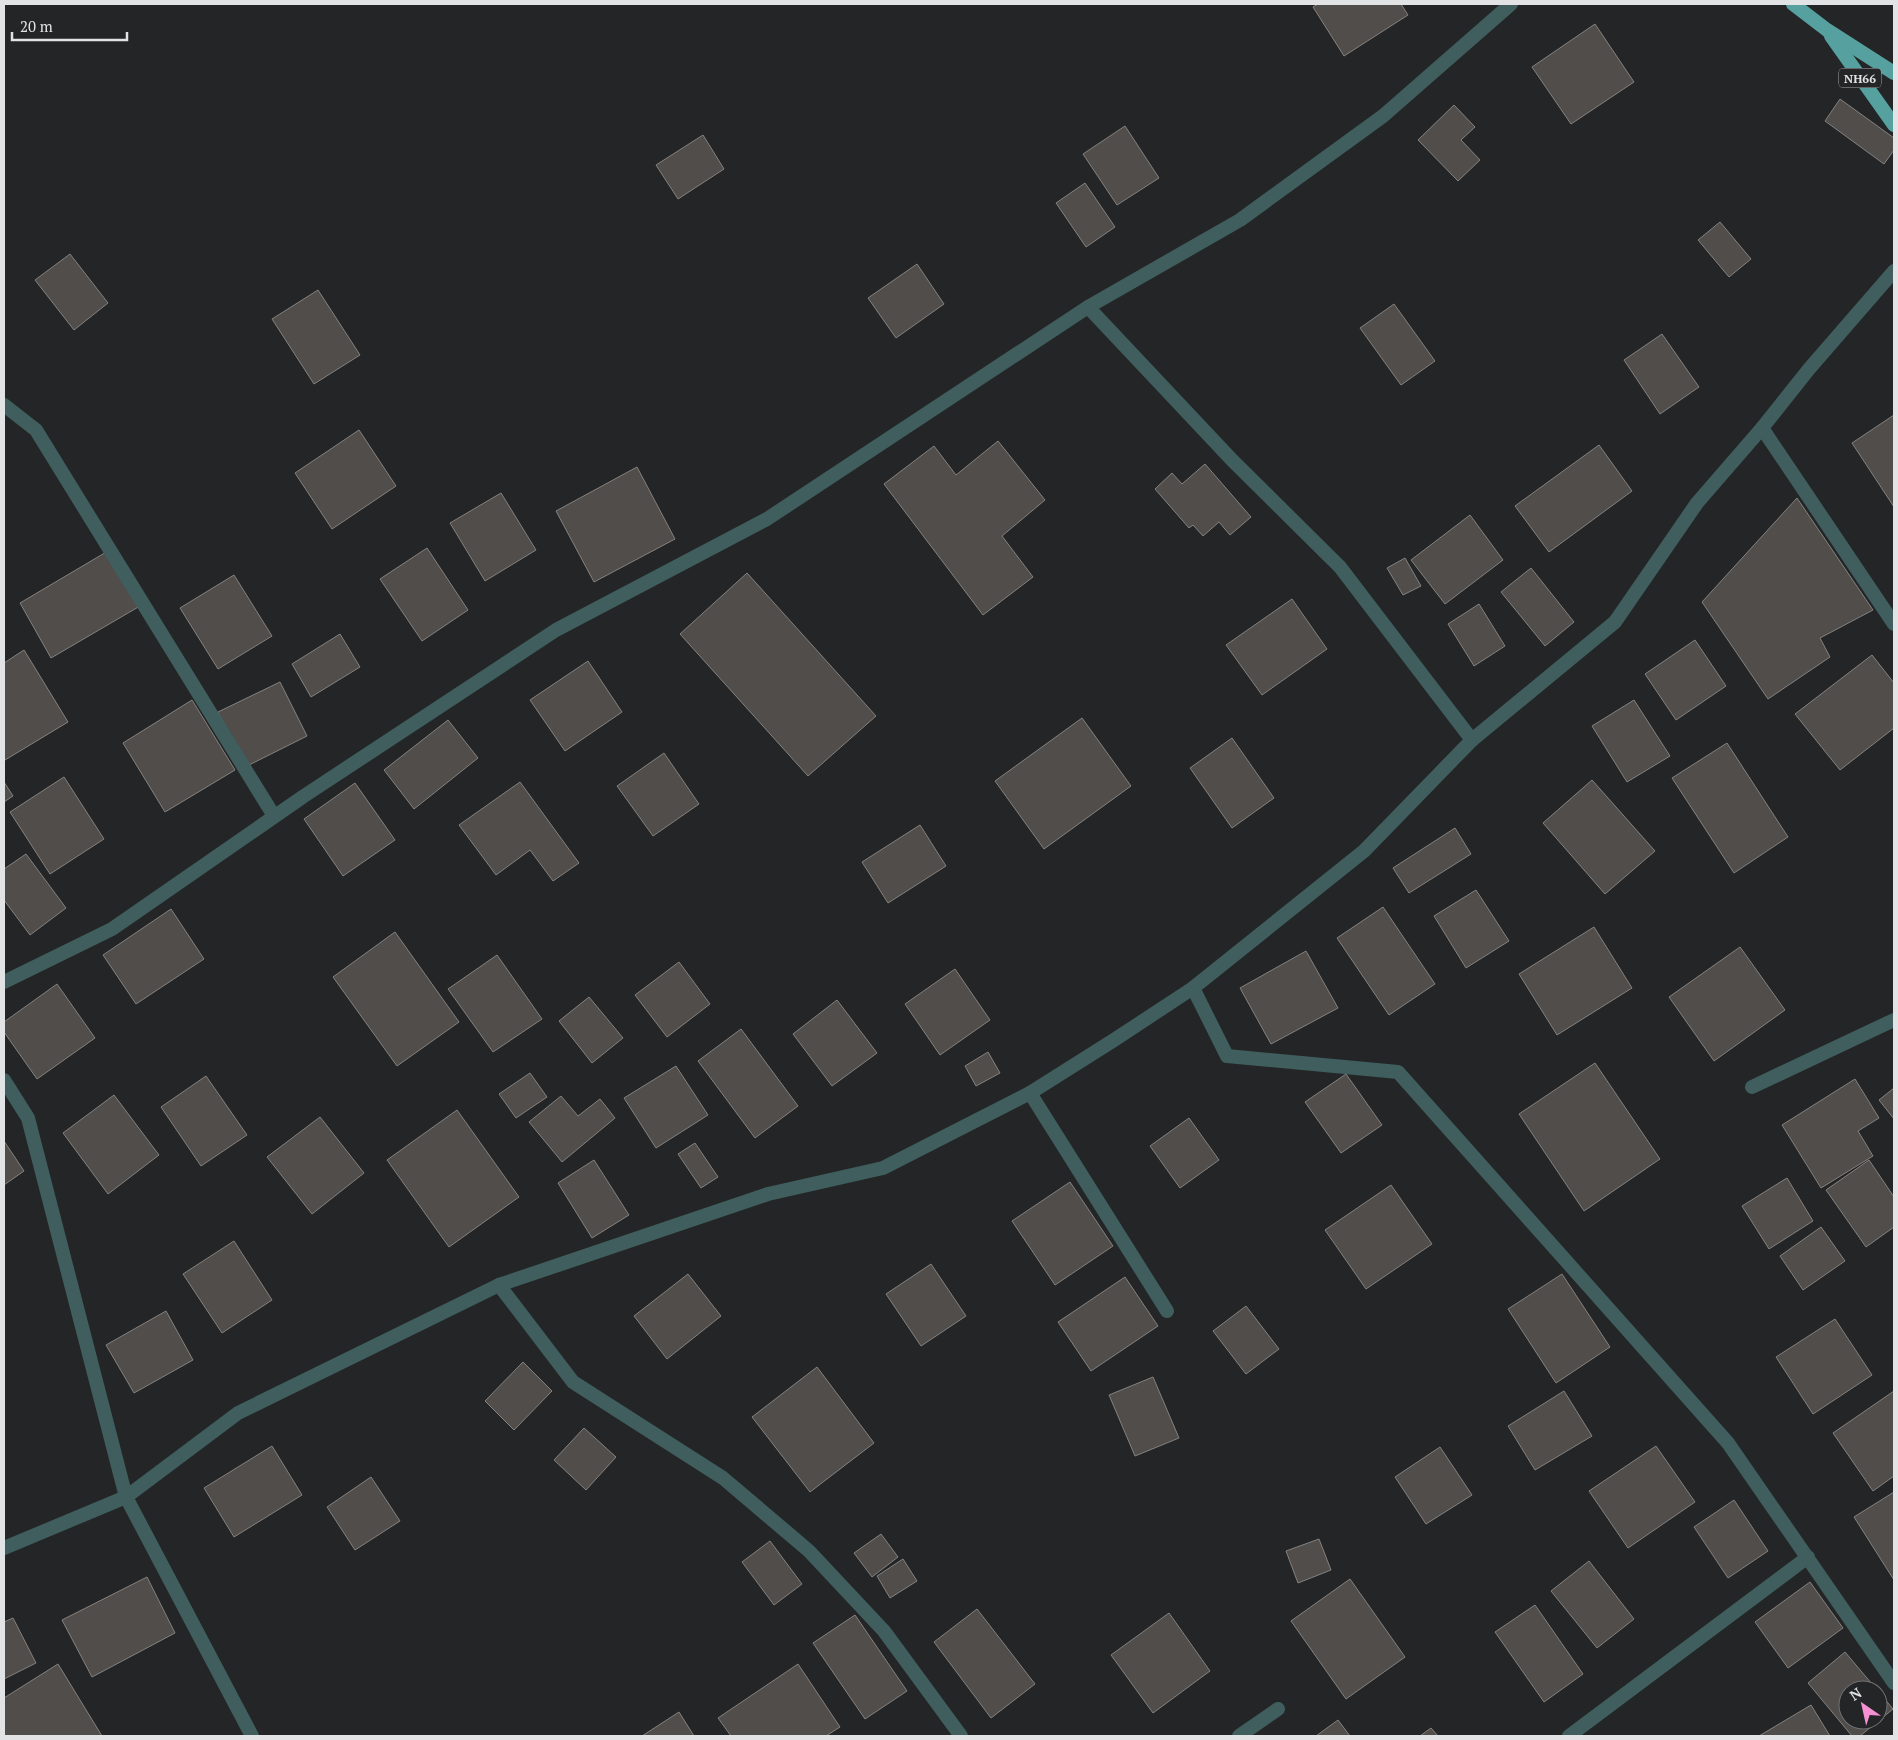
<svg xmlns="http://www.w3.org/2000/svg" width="1898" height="1740" viewBox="0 0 1898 1740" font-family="'PT Serif',serif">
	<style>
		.building { fill: #504d4b; stroke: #85827f }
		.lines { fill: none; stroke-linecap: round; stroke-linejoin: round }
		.minor { stroke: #3f5e5d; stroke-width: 14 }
		.trunk { stroke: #56a19f; stroke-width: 14 }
		.labels { text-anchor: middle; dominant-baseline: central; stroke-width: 4; stroke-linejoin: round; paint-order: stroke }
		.shield { fill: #242527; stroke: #a8aaab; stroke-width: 1 }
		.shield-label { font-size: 12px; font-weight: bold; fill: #e1e3e4 }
	</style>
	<rect width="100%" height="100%" fill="#242527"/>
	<g class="building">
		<polygon points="1318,4 1401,4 1408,15 1344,56 1313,7"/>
		<polygon points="1595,24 1634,82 1571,124 1532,67"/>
		<polygon points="1840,99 1894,138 1894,150 1884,164 1825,121"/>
		<polygon points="1454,105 1475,127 1461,140 1480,160 1458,181 1418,140"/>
		<polygon points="1125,126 1159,178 1117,205 1083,154"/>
		<polygon points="703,135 724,169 678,199 656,165"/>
		<polygon points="1085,183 1115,227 1086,247 1056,203"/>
		<polygon points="1720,222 1751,259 1729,277 1698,240"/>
		<polygon points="70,254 108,303 74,330 35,280"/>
		<polygon points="917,264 944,304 896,338 868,298"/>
		<polygon points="318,290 360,355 314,384 272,319"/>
		<polygon points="1394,304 1435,361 1401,385 1360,328"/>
		<polygon points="1662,334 1699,387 1660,414 1624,360"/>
		<polygon points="1894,415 1894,507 1852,443"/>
		<polygon points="359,430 396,486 332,529 295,473"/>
		<polygon points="998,441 1045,500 1002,536 1033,577 983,615 884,484 934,446 956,475"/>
		<polygon points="1599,445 1632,491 1549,552 1515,506"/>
		<polygon points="1205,464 1251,517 1230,535 1219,522 1203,536 1193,525 1189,528 1155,489 1172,473 1182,484"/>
		<polygon points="637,467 675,539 594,582 556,511"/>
		<polygon points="501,493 536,550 485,581 450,523"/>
		<polygon points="1797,498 1873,610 1820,638 1830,657 1768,699 1702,602"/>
		<polygon points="1470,515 1503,560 1445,604 1411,560"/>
		<polygon points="427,548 468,610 422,641 380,579"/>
		<polygon points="108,551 140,606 51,658 20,603"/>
		<polygon points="1405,558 1421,586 1403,595 1387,568"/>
		<polygon points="1531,568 1574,622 1545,646 1501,592"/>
		<polygon points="747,573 876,716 808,776 680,634"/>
		<polygon points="234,575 272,636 218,669 180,608"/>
		<polygon points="1292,599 1327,649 1262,695 1226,645"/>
		<polygon points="1479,604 1505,646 1474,666 1448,624"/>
		<polygon points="340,634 360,667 311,697 292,664"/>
		<polygon points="1695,640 1726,686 1676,720 1645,674"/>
		<polygon points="24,650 68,722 5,760 4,757 4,663"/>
		<polygon points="1872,655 1894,683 1894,728 1840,770 1795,714"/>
		<polygon points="588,661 622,712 565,751 530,700"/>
		<polygon points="280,682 307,736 245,767 218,712"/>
		<polygon points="192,700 235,770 165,812 123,743"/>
		<polygon points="1634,700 1670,756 1627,782 1592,726"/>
		<polygon points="1082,718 1131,786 1044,849 995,781"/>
		<polygon points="448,720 478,758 414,809 384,770"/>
		<polygon points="1232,738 1274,798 1232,828 1190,768"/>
		<polygon points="1727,743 1788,837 1734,873 1672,778"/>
		<polygon points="664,753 699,804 653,836 617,786"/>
		<polygon points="64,777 104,839 50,874 10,812"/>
		<polygon points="1592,780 1655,851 1605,894 1543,823"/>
		<polygon points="4,782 13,796 4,802"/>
		<polygon points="520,782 579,863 553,881 530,850 496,875 459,825"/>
		<polygon points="355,783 395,840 343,876 304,819"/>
		<polygon points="920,825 946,866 888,903 862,862"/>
		<polygon points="1455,828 1471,854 1409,893 1393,868"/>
		<polygon points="26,854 66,908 30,935 4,900 4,869"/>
		<polygon points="1476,890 1509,941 1466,968 1434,916"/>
		<polygon points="1383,907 1435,984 1389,1015 1337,938"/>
		<polygon points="171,909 204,959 136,1004 103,955"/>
		<polygon points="1594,927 1632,988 1557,1035 1519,974"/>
		<polygon points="395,932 459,1022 397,1066 333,977"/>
		<polygon points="1740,947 1785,1010 1714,1061 1669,997"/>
		<polygon points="1306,951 1338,1008 1271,1044 1240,988"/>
		<polygon points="497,955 542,1019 493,1052 448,989"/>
		<polygon points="679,962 710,1004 667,1037 635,995"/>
		<polygon points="955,969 990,1020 940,1055 905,1004"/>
		<polygon points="57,984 95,1038 37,1079 4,1032 4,1022"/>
		<polygon points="589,997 623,1038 592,1063 559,1021"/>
		<polygon points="837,1000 877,1053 832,1086 793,1034"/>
		<polygon points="741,1029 798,1106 755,1138 698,1061"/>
		<polygon points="988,1052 1000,1073 976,1086 965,1066"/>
		<polygon points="1595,1063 1660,1159 1584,1211 1519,1114"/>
		<polygon points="676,1066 708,1115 656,1148 624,1098"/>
		<polygon points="530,1073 547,1097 516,1118 499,1094"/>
		<polygon points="1346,1074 1382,1125 1341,1153 1305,1102"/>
		<polygon points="206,1076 247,1135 201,1166 161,1107"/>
		<polygon points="1855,1079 1879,1118 1858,1131 1873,1156 1821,1188 1782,1125"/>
		<polygon points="1894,1088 1894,1119 1879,1100"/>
		<polygon points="114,1095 159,1155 108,1194 63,1133"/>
		<polygon points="561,1096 578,1116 600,1099 615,1118 562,1162 529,1122"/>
		<polygon points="457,1110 519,1197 449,1247 387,1160"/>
		<polygon points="320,1117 364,1173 312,1214 267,1157"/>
		<polygon points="1189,1118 1219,1160 1180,1188 1150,1146"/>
		<polygon points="4,1141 24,1171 4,1185"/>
		<polygon points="695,1143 718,1177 701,1188 678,1154"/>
		<polygon points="594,1160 629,1215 592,1238 558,1183"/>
		<polygon points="1869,1160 1894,1197 1894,1227 1866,1247 1826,1190"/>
		<polygon points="1787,1178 1813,1221 1769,1249 1742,1206"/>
		<polygon points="1070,1182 1113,1246 1055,1285 1012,1221"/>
		<polygon points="1391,1185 1432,1244 1366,1289 1325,1230"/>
		<polygon points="1821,1227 1845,1261 1803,1290 1780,1256"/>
		<polygon points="234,1241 272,1300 222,1333 183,1274"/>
		<polygon points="931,1264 966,1316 921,1346 886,1294"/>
		<polygon points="688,1274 721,1316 667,1359 634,1316"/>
		<polygon points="1562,1274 1610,1347 1556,1383 1508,1309"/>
		<polygon points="1125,1277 1158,1326 1091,1371 1058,1322"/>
		<polygon points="1246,1306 1279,1349 1246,1374 1213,1331"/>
		<polygon points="166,1311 193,1360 134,1393 106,1345"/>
		<polygon points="1835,1319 1872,1375 1813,1414 1776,1357"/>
		<polygon points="523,1362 552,1391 514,1430 485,1401"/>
		<polygon points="817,1367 874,1443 810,1492 752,1417"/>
		<polygon points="1153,1377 1179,1438 1135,1456 1109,1395"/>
		<polygon points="1564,1391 1592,1436 1535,1470 1508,1426"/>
		<polygon points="1894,1391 1894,1476 1873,1491 1833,1433"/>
		<polygon points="584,1428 616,1457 586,1490 554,1460"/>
		<polygon points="272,1446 302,1495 234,1537 204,1488"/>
		<polygon points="1656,1446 1695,1502 1628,1548 1589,1491"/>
		<polygon points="1440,1447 1472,1495 1426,1524 1395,1477"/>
		<polygon points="371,1477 400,1521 355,1550 327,1507"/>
		<polygon points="1894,1492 1894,1580 1854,1517"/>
		<polygon points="1734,1500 1768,1551 1728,1578 1694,1527"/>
		<polygon points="881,1534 898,1557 872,1577 854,1553"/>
		<polygon points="1319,1539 1331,1570 1298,1583 1286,1551"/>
		<polygon points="770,1541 802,1584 774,1605 742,1562"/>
		<polygon points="903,1559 917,1581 890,1598 877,1576"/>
		<polygon points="1589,1561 1634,1619 1597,1648 1551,1591"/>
		<polygon points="147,1577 175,1633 92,1677 62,1620"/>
		<polygon points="1350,1579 1405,1657 1346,1699 1291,1621"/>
		<polygon points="1810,1582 1843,1628 1788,1668 1755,1622"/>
		<polygon points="1535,1605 1583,1674 1544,1702 1495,1632"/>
		<polygon points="977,1609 1035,1684 991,1718 934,1642"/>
		<polygon points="1169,1613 1210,1671 1153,1713 1111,1655"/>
		<polygon points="855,1615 907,1691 865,1719 813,1643"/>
		<polygon points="13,1618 36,1663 4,1679 4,1622"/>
		<polygon points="1845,1652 1877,1690 1848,1690 1848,1720 1878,1720 1878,1691 1893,1709 1860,1736 1852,1736 1808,1683"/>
		<polygon points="58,1664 102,1736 4,1736 4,1698"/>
		<polygon points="798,1664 840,1727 826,1736 731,1736 718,1718"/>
		<polygon points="1811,1705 1830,1736 1759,1736"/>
		<polygon points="679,1712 694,1736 642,1736"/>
		<polygon points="1338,1720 1350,1736 1316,1736"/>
		<polygon points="1431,1728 1438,1736 1420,1736"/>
	</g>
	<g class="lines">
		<g class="minor">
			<polyline points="1088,307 1232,460 1340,567 1472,740"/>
			<polyline points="4,405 36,430 274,816"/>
			<polyline points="1762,428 1894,624"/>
			<polyline points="4,982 112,929 304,796 556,630 767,519 1088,307 1240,220 1383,116 1511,4"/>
			<polyline points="1193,988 1227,1056 1398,1072 1728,1443 1894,1683"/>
			<polyline points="4,1080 28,1118 126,1497 252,1736"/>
			<polyline points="1752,1087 1894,1020"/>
			<polyline points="1030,1093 1167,1311"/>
			<polyline points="499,1285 573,1382 723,1478 809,1551 884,1631 961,1736"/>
			<polyline points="4,1548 126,1497 238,1413 499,1285 768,1194 883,1168 1030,1093 1114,1040 1193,988 1364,851 1472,740 1615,622 1697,503 1762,428 1809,369 1894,271"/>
			<polyline points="1239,1736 1278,1709"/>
			<polyline points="1569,1736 1808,1557"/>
		</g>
		<g class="trunk">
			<polyline points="1793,4 1827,30 1894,73"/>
			<polyline points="1831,36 1894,125"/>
		</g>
	</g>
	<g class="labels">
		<rect class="shield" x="1839" y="68.5" width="42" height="19" rx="4"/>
		<g class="shield-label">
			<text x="1860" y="78">NH66</text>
		</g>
	</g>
	<rect width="1898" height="1740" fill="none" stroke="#e1e3e4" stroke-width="10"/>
	<g transform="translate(1863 1705) rotate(326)"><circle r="24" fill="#242527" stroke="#707173"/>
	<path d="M0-4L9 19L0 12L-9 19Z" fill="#f591d2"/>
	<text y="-8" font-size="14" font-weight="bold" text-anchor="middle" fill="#e1e3e4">N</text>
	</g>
	<path d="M12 32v8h115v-8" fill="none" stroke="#e1e3e4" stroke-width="2.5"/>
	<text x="20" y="32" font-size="15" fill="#e1e3e4" stroke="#242527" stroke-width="4" paint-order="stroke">20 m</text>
</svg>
